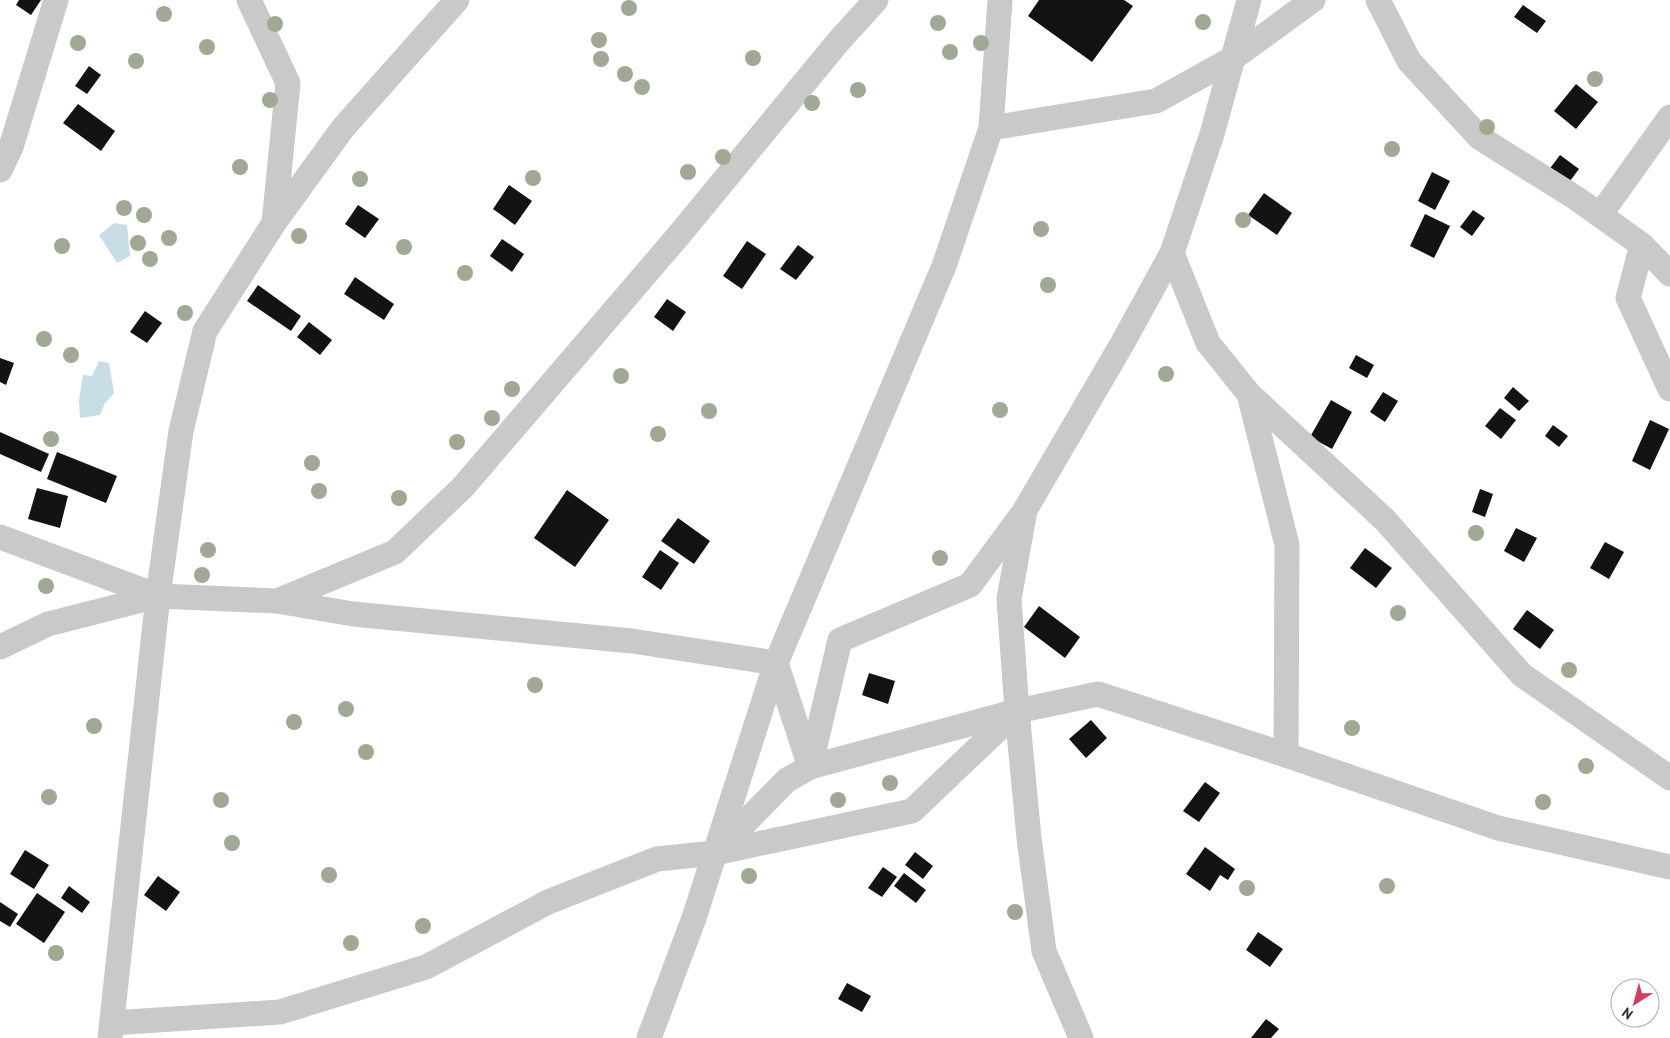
<svg xmlns="http://www.w3.org/2000/svg" width="1670" height="1038" viewBox="0 0 1670 1038" font-family="'PT Sans',sans-serif">
	<style>
		.water { fill: #c8dee6 }
		.building { fill: #131313 }
		.lines { fill: none; stroke-linecap: round; stroke-linejoin: round }
		.street { stroke: #c9c9c9; stroke-width: 25 }
		.tree { fill: #a1a995 }
	</style>
	<rect width="100%" height="100%" fill="#fff"/>
	<g class="water">
		<polygon points="114,223 127,225 130,256 117,263 99,235"/>
		<polygon points="99,361 109,363 114,393 105,403 100,415 80,418 79,400 83,375 92,376"/>
	</g>
	<g class="building">
		<polygon points="19,0 41,0 31,15 16,5"/>
		<polygon points="1039,0 1124,0 1133,6 1092,62 1028,16"/>
		<polygon points="1523,5 1546,21 1537,33 1514,17"/>
		<polygon points="89,66 101,75 87,94 75,86"/>
		<polygon points="1576,84 1598,102 1576,129 1554,111"/>
		<polygon points="78,104 115,131 101,151 63,123"/>
		<polygon points="1560,155 1579,169 1567,185 1548,171"/>
		<polygon points="1432,172 1450,181 1435,210 1418,201"/>
		<polygon points="509,185 532,201 515,225 493,209"/>
		<polygon points="1264,193 1292,213 1277,235 1248,215"/>
		<polygon points="358,205 379,219 365,238 345,224"/>
		<polygon points="1473,210 1485,218 1472,236 1460,227"/>
		<polygon points="1425,214 1450,226 1434,258 1410,246"/>
		<polygon points="502,239 524,254 512,272 490,256"/>
		<polygon points="747,241 766,254 742,289 723,276"/>
		<polygon points="798,245 814,257 796,280 780,269"/>
		<polygon points="355,277 394,304 384,320 344,294"/>
		<polygon points="258,285 301,316 291,331 247,301"/>
		<polygon points="667,299 686,312 673,331 654,317"/>
		<polygon points="145,311 162,323 147,343 130,332"/>
		<polygon points="309,322 332,340 320,355 297,337"/>
		<polygon points="1356,355 1374,365 1367,378 1349,368"/>
		<polygon points="0,358 14,363 6,385 0,382"/>
		<polygon points="1513,387 1529,401 1519,411 1504,398"/>
		<polygon points="1383,392 1398,401 1385,422 1370,412"/>
		<polygon points="1331,400 1352,412 1332,449 1310,437"/>
		<polygon points="1500,408 1516,420 1501,439 1485,426"/>
		<polygon points="1650,420 1669,429 1650,470 1632,461"/>
		<polygon points="1553,425 1568,436 1559,447 1545,436"/>
		<polygon points="0,432 49,454 41,472 0,454"/>
		<polygon points="57,452 117,476 106,503 47,479"/>
		<polygon points="37,488 68,496 60,528 28,519"/>
		<polygon points="1480,489 1493,494 1485,517 1472,512"/>
		<polygon points="567,490 609,520 575,567 534,538"/>
		<polygon points="678,518 710,541 694,564 661,541"/>
		<polygon points="1516,528 1537,538 1524,562 1504,551"/>
		<polygon points="1605,542 1624,552 1609,579 1590,568"/>
		<polygon points="1365,548 1392,568 1376,588 1350,568"/>
		<polygon points="660,550 679,563 661,590 642,577"/>
		<polygon points="1039,606 1080,637 1065,658 1024,627"/>
		<polygon points="1527,610 1554,630 1540,649 1513,629"/>
		<polygon points="869,673 895,681 888,704 862,695"/>
		<polygon points="1091,720 1107,738 1086,758 1069,739"/>
		<polygon points="1205,782 1220,793 1199,822 1183,811"/>
		<polygon points="1205,847 1235,869 1228,880 1220,875 1210,891 1186,874"/>
		<polygon points="25,850 49,865 34,889 10,874"/>
		<polygon points="915,852 933,866 923,879 905,865"/>
		<polygon points="883,867 897,877 882,897 868,888"/>
		<polygon points="904,873 926,890 916,903 894,886"/>
		<polygon points="158,876 180,892 166,911 144,895"/>
		<polygon points="69,886 90,902 82,913 61,898"/>
		<polygon points="37,893 65,912 44,943 16,924"/>
		<polygon points="0,902 18,914 10,927 0,921"/>
		<polygon points="1258,932 1283,949 1270,967 1246,950"/>
		<polygon points="847,983 871,996 862,1012 838,999"/>
		<polygon points="1266,1019 1279,1029 1271,1038 1251,1038"/>
	</g>
	<g class="lines">
		<g class="street">
			<polyline points="249,0 288,83 274,223"/>
			<polyline points="1378,0 1409,61 1480,138 1576,198 1642,245 1670,274"/>
			<polyline points="991,128 1156,101 1232,59 1313,0"/>
			<polyline points="0,170 11,147 56,0"/>
			<polyline points="1600,215 1670,117"/>
			<polyline points="1642,245 1628,298 1670,389"/>
			<polyline points="1172,253 1208,343 1249,394 1385,520 1522,675 1670,778"/>
			<polyline points="1249,394 1287,545 1286,755"/>
			<polyline points="0,537 158,596"/>
			<polyline points="277,601 353,614 632,641 776,663 810,767 1017,711 1098,694 1286,755 1498,828 1670,867"/>
			<polyline points="0,647 48,624 158,596 277,601 395,552 463,487 679,235 838,42 876,0"/>
			<polyline points="718,850 787,780 810,767 840,640 970,585 1021,516"/>
			<polyline points="112,1023 280,1012 426,967 548,902 657,859 715,853 912,811 1015,713"/>
			<polyline points="110,1038 158,596 181,431 205,331 274,223 343,128 457,0"/>
			<polyline points="649,1038 694,918 776,663 944,266 991,128 1000,0"/>
			<polyline points="1081,1038 1044,951 1029,838 1017,711 1009,599 1025,510 1122,344 1172,253 1212,134 1249,0"/>
		</g>
	</g>
	<g class="tree">
		<circle cx="629" cy="8" r="8"/>
		<circle cx="164" cy="14" r="8"/>
		<circle cx="1203" cy="22" r="8"/>
		<circle cx="938" cy="23" r="8"/>
		<circle cx="275" cy="24" r="8"/>
		<circle cx="599" cy="40" r="8"/>
		<circle cx="78" cy="43" r="8"/>
		<circle cx="981" cy="43" r="8"/>
		<circle cx="207" cy="47" r="8"/>
		<circle cx="950" cy="52" r="8"/>
		<circle cx="753" cy="58" r="8"/>
		<circle cx="601" cy="59" r="8"/>
		<circle cx="136" cy="61" r="8"/>
		<circle cx="625" cy="74" r="8"/>
		<circle cx="1595" cy="79" r="8"/>
		<circle cx="642" cy="87" r="8"/>
		<circle cx="858" cy="90" r="8"/>
		<circle cx="270" cy="100" r="8"/>
		<circle cx="812" cy="103" r="8"/>
		<circle cx="1487" cy="127" r="8"/>
		<circle cx="1392" cy="149" r="8"/>
		<circle cx="723" cy="157" r="8"/>
		<circle cx="240" cy="167" r="8"/>
		<circle cx="688" cy="172" r="8"/>
		<circle cx="533" cy="178" r="8"/>
		<circle cx="360" cy="179" r="8"/>
		<circle cx="124" cy="208" r="8"/>
		<circle cx="144" cy="215" r="8"/>
		<circle cx="1243" cy="220" r="8"/>
		<circle cx="1041" cy="229" r="8"/>
		<circle cx="299" cy="236" r="8"/>
		<circle cx="169" cy="238" r="8"/>
		<circle cx="138" cy="243" r="8"/>
		<circle cx="62" cy="246" r="8"/>
		<circle cx="404" cy="247" r="8"/>
		<circle cx="150" cy="259" r="8"/>
		<circle cx="465" cy="273" r="8"/>
		<circle cx="1048" cy="285" r="8"/>
		<circle cx="185" cy="313" r="8"/>
		<circle cx="44" cy="339" r="8"/>
		<circle cx="71" cy="355" r="8"/>
		<circle cx="1166" cy="374" r="8"/>
		<circle cx="621" cy="376" r="8"/>
		<circle cx="512" cy="389" r="8"/>
		<circle cx="1000" cy="410" r="8"/>
		<circle cx="709" cy="411" r="8"/>
		<circle cx="492" cy="418" r="8"/>
		<circle cx="658" cy="434" r="8"/>
		<circle cx="51" cy="439" r="8"/>
		<circle cx="457" cy="442" r="8"/>
		<circle cx="312" cy="463" r="8"/>
		<circle cx="319" cy="491" r="8"/>
		<circle cx="399" cy="498" r="8"/>
		<circle cx="1476" cy="533" r="8"/>
		<circle cx="208" cy="550" r="8"/>
		<circle cx="940" cy="558" r="8"/>
		<circle cx="202" cy="575" r="8"/>
		<circle cx="46" cy="586" r="8"/>
		<circle cx="1398" cy="613" r="8"/>
		<circle cx="1569" cy="670" r="8"/>
		<circle cx="535" cy="685" r="8"/>
		<circle cx="346" cy="709" r="8"/>
		<circle cx="294" cy="722" r="8"/>
		<circle cx="94" cy="726" r="8"/>
		<circle cx="1352" cy="728" r="8"/>
		<circle cx="366" cy="752" r="8"/>
		<circle cx="1586" cy="766" r="8"/>
		<circle cx="890" cy="783" r="8"/>
		<circle cx="49" cy="797" r="8"/>
		<circle cx="221" cy="800" r="8"/>
		<circle cx="838" cy="800" r="8"/>
		<circle cx="1543" cy="802" r="8"/>
		<circle cx="232" cy="843" r="8"/>
		<circle cx="329" cy="875" r="8"/>
		<circle cx="749" cy="876" r="8"/>
		<circle cx="1387" cy="886" r="8"/>
		<circle cx="1247" cy="888" r="8"/>
		<circle cx="1015" cy="912" r="8"/>
		<circle cx="423" cy="926" r="8"/>
		<circle cx="351" cy="943" r="8"/>
		<circle cx="56" cy="953" r="8"/>
	</g>
	<g transform="translate(1635 1003) rotate(216)"><circle r="24" fill="#ffffff" stroke="#ababab"/>
	<path d="M0-4L9 19L0 12L-9 19Z" fill="#d0405e"/>
	<text y="-8" font-size="14" font-weight="bold" text-anchor="middle" fill="#2c2c2c">N</text>
	</g>
</svg>
